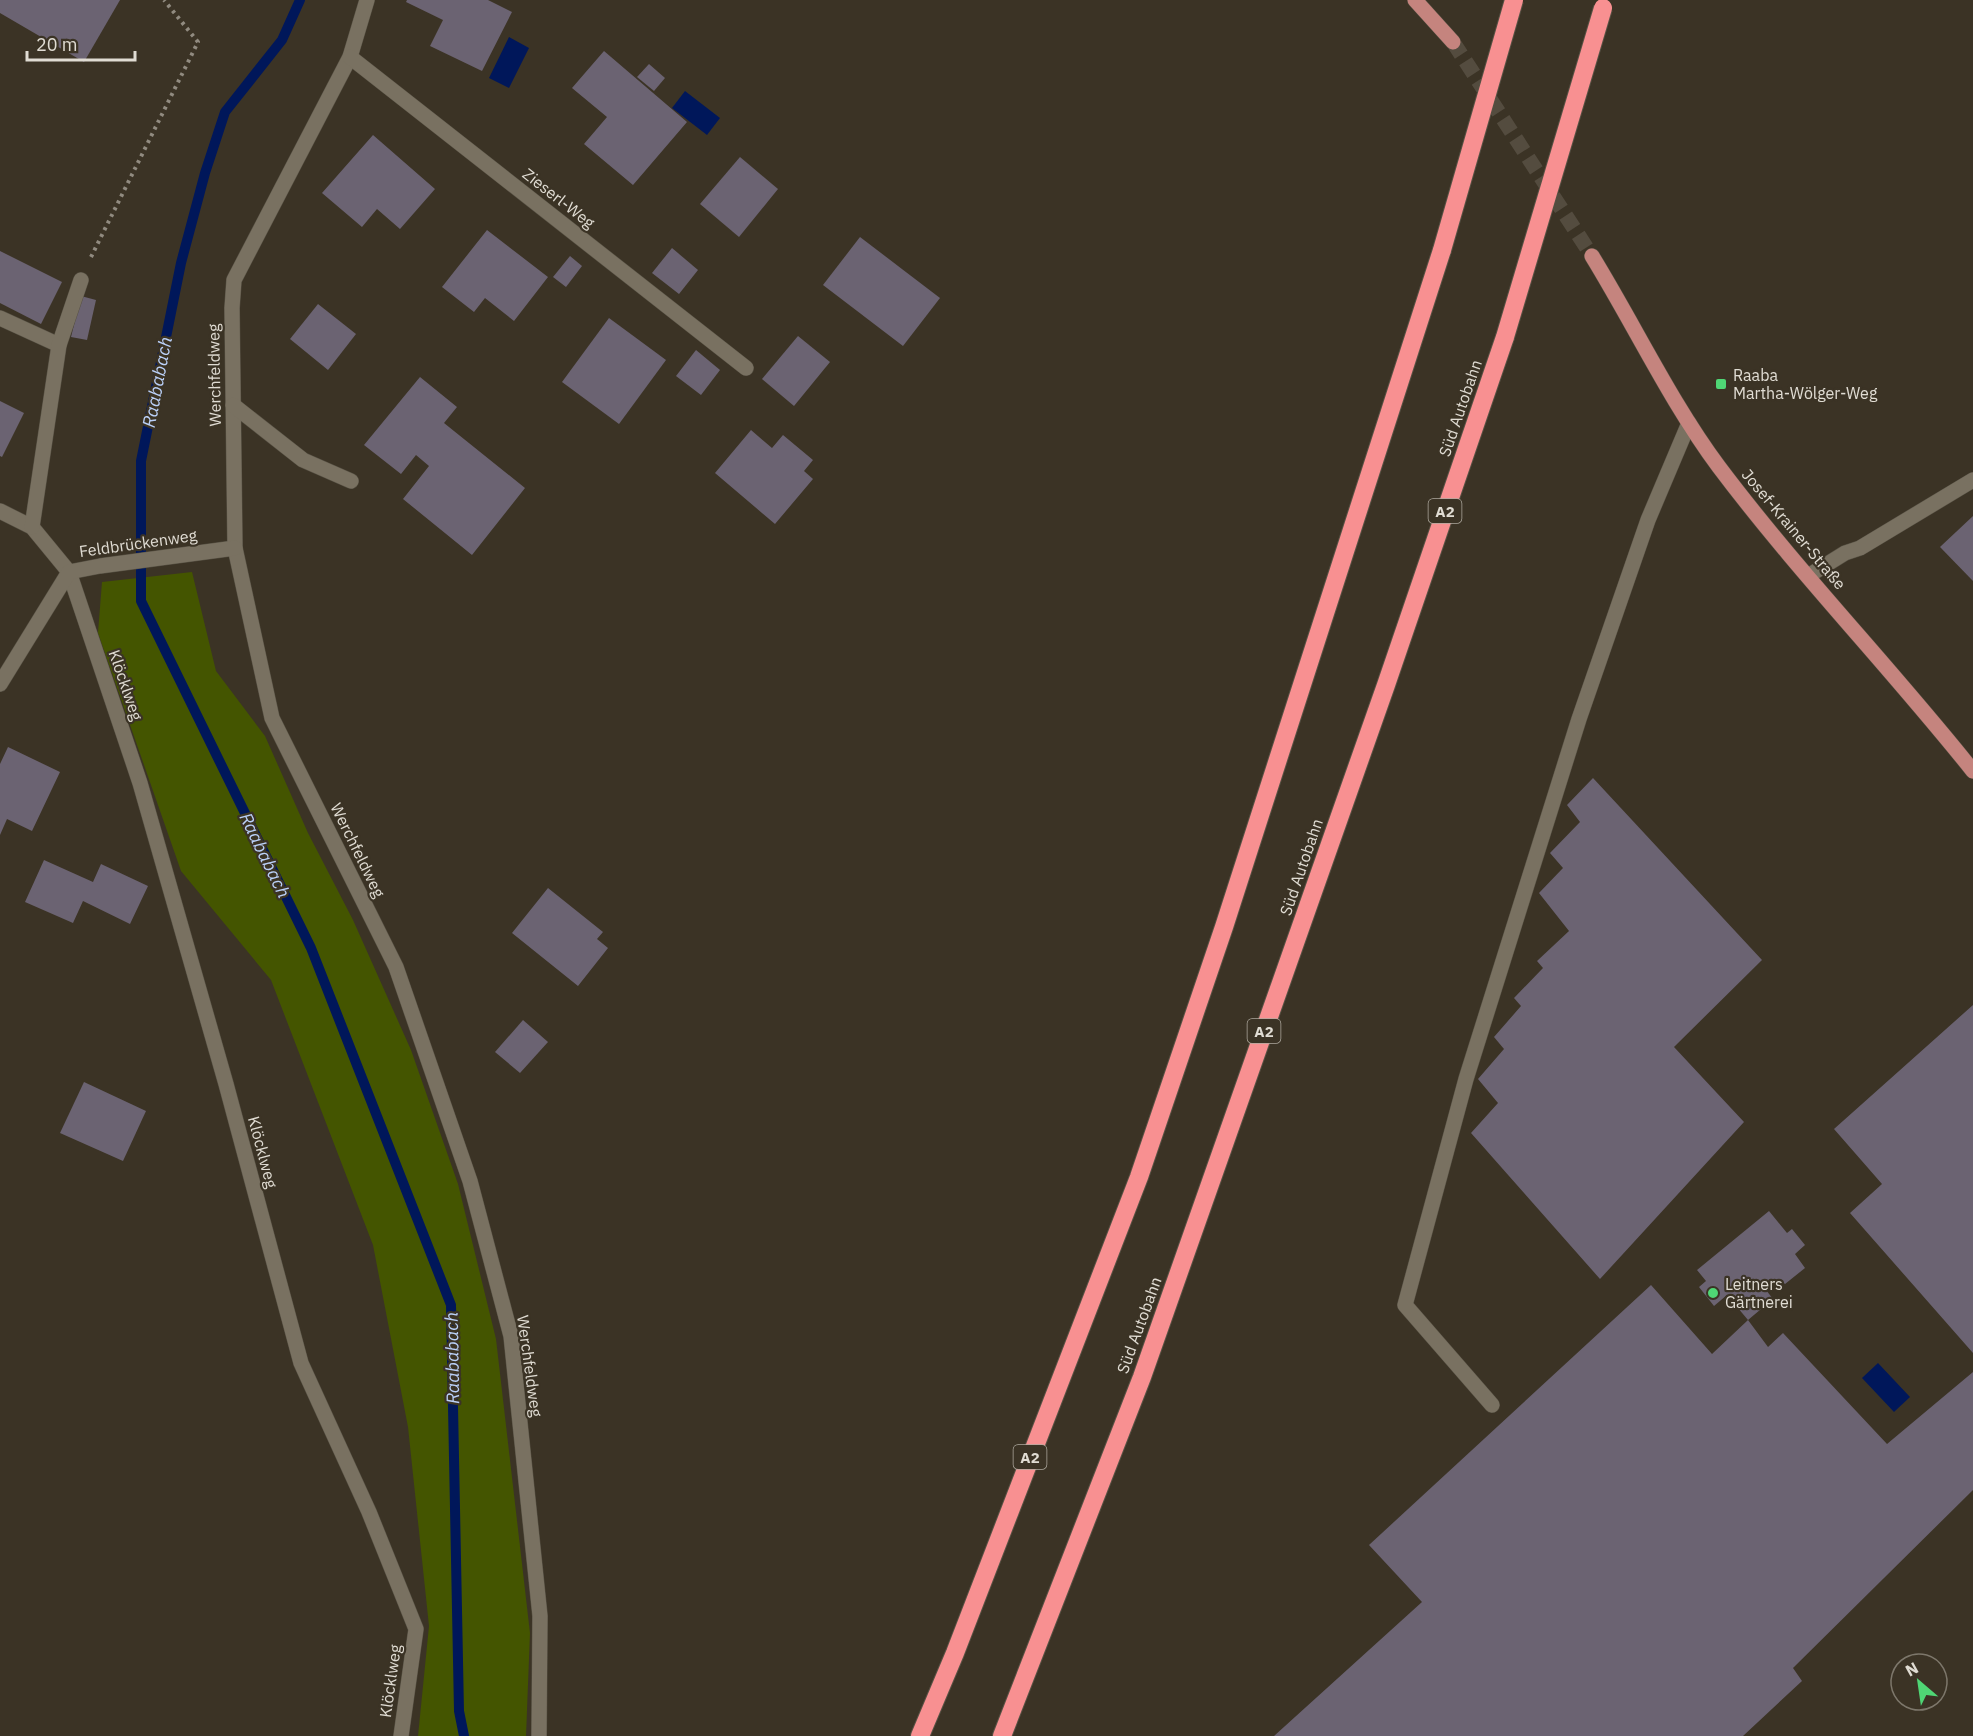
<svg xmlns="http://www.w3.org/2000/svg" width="1973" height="1736" viewBox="0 0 1973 1736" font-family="'IBM Plex Sans',sans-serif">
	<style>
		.green { fill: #450 }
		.water { fill: #00175a }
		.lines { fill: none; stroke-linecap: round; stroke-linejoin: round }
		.stream { stroke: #00175a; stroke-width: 10 }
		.building { fill: #6b6372 }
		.major-tunnel { stroke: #544c3f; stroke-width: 15; stroke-dasharray: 15 8; stroke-linecap: butt }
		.minor-casing { stroke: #575144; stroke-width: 16 }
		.major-casing { stroke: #575144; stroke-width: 16 }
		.highway-casing { stroke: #575144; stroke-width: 20 }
		.path { stroke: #918b80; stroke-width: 4; stroke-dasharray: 3 4.5; stroke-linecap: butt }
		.minor { stroke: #797161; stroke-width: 15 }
		.major { stroke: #c5847e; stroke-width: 15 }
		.highway { stroke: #f89091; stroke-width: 18 }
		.highway-bridge-casing { stroke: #575144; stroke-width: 20; stroke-linecap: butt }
		.highway-bridge { stroke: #f89091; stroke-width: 18 }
		.poi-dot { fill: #4fd675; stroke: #3b3325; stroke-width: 2 }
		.labels { text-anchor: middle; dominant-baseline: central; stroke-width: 4.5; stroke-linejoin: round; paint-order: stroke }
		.shield { fill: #3b3325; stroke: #aea99f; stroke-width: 1.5 }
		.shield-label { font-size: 15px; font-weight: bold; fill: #e0dcd3 }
		.street-label { font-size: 16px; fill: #e0dcd3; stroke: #3b3325 }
		.poi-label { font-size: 16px; fill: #e0dcd3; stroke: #3b3325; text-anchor: start }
		.water-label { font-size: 18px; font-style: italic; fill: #bad0f8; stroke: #3b3325 }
	</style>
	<rect width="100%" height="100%" fill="#3b3325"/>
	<polygon class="green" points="192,572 216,671 265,736 308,833 353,920 411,1050 458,1184 496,1339 530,1633 526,1736 418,1736 429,1626 408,1427 373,1245 271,980 181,871 98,633 102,582"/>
	<g class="water">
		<polygon points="509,37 529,48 509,88 489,78"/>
		<polygon points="685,91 720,118 707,135 672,108"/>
		<polygon points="1878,1363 1910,1397 1894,1412 1862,1378"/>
	</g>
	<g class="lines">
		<polyline class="stream" points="300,0 282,40 225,112 205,173 181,263 141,461 141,601 311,948 451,1305 459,1711 464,1736"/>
	</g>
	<g class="building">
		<polygon points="0,0 120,0 84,62 0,13"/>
		<polygon points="407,0 488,0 512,12 482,71 430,46 443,20 406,2"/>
		<polygon points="604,51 687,122 633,185 584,144 607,117 572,88"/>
		<polygon points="649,64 665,78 654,91 637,77"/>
		<polygon points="373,135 435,189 400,229 377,209 362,227 322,193"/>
		<polygon points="740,157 778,189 739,237 700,204"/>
		<polygon points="487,230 548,277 514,321 485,298 474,312 442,287"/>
		<polygon points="860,237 940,298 903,346 823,285"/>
		<polygon points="672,248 698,270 679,294 652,273"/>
		<polygon points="0,251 62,282 41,324 0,303"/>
		<polygon points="570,256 582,266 566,287 553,277"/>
		<polygon points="81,296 96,300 87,340 71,337"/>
		<polygon points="318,304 356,334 328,370 290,339"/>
		<polygon points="609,318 666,360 619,424 562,382"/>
		<polygon points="798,336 830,362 794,406 762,379"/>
		<polygon points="696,350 720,370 701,395 676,376"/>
		<polygon points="420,377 457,407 444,423 525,488 472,555 403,499 429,466 416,455 401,474 364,445"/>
		<polygon points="0,401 24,413 2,457 0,456"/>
		<polygon points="751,430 772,448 783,435 813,460 804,471 813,479 775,524 715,473"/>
		<polygon points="1973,516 1973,581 1940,547"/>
		<polygon points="8,747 60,772 32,831 7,819 0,835 0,764"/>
		<polygon points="1593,778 1762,960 1674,1047 1744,1122 1600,1279 1471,1133 1498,1103 1478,1079 1504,1049 1494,1037 1521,1006 1514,998 1543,968 1537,961 1569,931 1539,893 1563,868 1550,853 1580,822 1567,805"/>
		<polygon points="44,860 93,882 101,864 148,886 130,924 83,901 73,923 25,902"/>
		<polygon points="548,888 603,932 597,939 608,948 578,986 512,933"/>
		<polygon points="1973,1005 1973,1353 1850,1213 1882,1184 1834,1129"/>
		<polygon points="523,1020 548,1042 520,1073 495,1052"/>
		<polygon points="84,1082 146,1111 123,1161 60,1133"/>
		<polygon points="1769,1211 1787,1233 1792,1229 1805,1245 1795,1254 1805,1268 1785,1284 1780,1279 1766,1290 1773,1299 1748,1320 1727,1295 1714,1306 1699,1287 1706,1281 1697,1270"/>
		<polygon points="1651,1285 1712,1354 1748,1320 1768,1347 1783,1333 1887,1444 1973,1372 1973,1490 1793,1668 1802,1681 1743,1736 1274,1736 1422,1602 1369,1545"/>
	</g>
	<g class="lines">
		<polyline class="major-tunnel" points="1453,42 1592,256"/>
		<defs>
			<g id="minor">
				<polyline points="367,0 350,57 234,280 232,308 235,548 272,718 396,967 470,1181 511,1336 540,1616 539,1736"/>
				<polyline points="350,57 746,368"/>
				<polyline points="0,318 59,345"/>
				<polyline points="233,405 303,460 351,481"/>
				<polyline points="0,511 32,527 69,572 140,783 226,1084 301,1363 369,1512 416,1629 401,1736"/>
				<polyline points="32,527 59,345 81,280"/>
				<polyline points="1808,576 1845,553 1860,548 1973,480"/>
				<polyline points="0,684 69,572 100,566 235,548"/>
				<polyline points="1492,1405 1405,1305 1466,1079 1579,719 1648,520 1689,423"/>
			</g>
			<g id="major">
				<polyline points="1415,0 1453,42"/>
				<path d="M1592,256C1635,326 1670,401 1719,467C1798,572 1891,668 1973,771"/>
			</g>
			<g id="highway">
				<polyline points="920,1736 955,1653 1139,1177 1224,927 1442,250"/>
				<polyline points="1002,1736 1142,1377 1386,685 1505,337"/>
			</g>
		</defs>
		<use href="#minor" class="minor-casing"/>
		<use href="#major" class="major-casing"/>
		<use href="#highway" class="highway-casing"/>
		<polyline class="path" points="91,257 198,42 164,0"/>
		<use href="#minor" class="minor"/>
		<use href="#major" class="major"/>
		<use href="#highway" class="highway"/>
		<defs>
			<g id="highway-bridge">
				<polyline points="1442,250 1514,0"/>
				<polyline points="1505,337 1603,8"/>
			</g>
		</defs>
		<use href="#highway-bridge" class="highway-bridge-casing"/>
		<use href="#highway-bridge" class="highway-bridge"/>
	</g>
	<g class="poi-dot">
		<rect x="1715" y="378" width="12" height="12" rx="3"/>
		<circle cx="1713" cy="1293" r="6"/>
	</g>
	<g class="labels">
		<g class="shield">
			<rect x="1428.5" y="499" width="33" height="24" rx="4.5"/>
			<rect x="1247.5" y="1019" width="33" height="24" rx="4.5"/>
			<rect x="1013.5" y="1445" width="33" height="24" rx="4.5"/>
		</g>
		<g class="shield-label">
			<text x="1445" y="511">A2</text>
			<text x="1264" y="1031">A2</text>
			<text x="1030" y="1457">A2</text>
		</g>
		<g class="street-label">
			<text transform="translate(559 198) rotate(38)">Zieserl-Weg</text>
			<text transform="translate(214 375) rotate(-91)">Werchfeldweg</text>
			<text transform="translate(1460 408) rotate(-71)">Süd Autobahn</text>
			<text transform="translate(1794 529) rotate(50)">Josef-Krainer-Straße</text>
			<text transform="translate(138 543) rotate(-8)">Feldbrückenweg</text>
			<text transform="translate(126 685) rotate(71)">Klöcklweg</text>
			<text transform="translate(358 850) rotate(64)">Werchfeldweg</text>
			<text transform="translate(1301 867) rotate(-71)">Süd Autobahn</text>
			<text transform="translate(263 1152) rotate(75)">Klöcklweg</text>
			<text transform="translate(1139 1325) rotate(-70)">Süd Autobahn</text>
			<text transform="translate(530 1366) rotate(82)">Werchfeldweg</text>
			<text transform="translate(390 1681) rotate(-82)">Klöcklweg</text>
		</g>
		<g class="poi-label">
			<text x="1733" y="375">Raaba<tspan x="1733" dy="18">Martha-Wölger-Weg</tspan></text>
			<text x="1725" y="1284">Leitners<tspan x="1725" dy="18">Gärtnerei</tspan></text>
		</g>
		<g class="water-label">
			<text transform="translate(157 382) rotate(-79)">Raababach</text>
			<text transform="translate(265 855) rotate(64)">Raababach</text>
			<text transform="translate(452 1358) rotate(-91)">Raababach</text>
		</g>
	</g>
	<g transform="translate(1919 1682) rotate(331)"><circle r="28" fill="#3b3325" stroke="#7d776b" stroke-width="1.5"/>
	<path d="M0-4.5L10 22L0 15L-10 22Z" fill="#4fd675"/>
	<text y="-9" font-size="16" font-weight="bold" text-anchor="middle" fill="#e0dcd3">N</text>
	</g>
	<path d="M27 51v9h108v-9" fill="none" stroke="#e0dcd3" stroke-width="3"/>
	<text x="36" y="51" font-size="18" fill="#e0dcd3" stroke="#3b3325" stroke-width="4.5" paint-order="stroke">20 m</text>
</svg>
